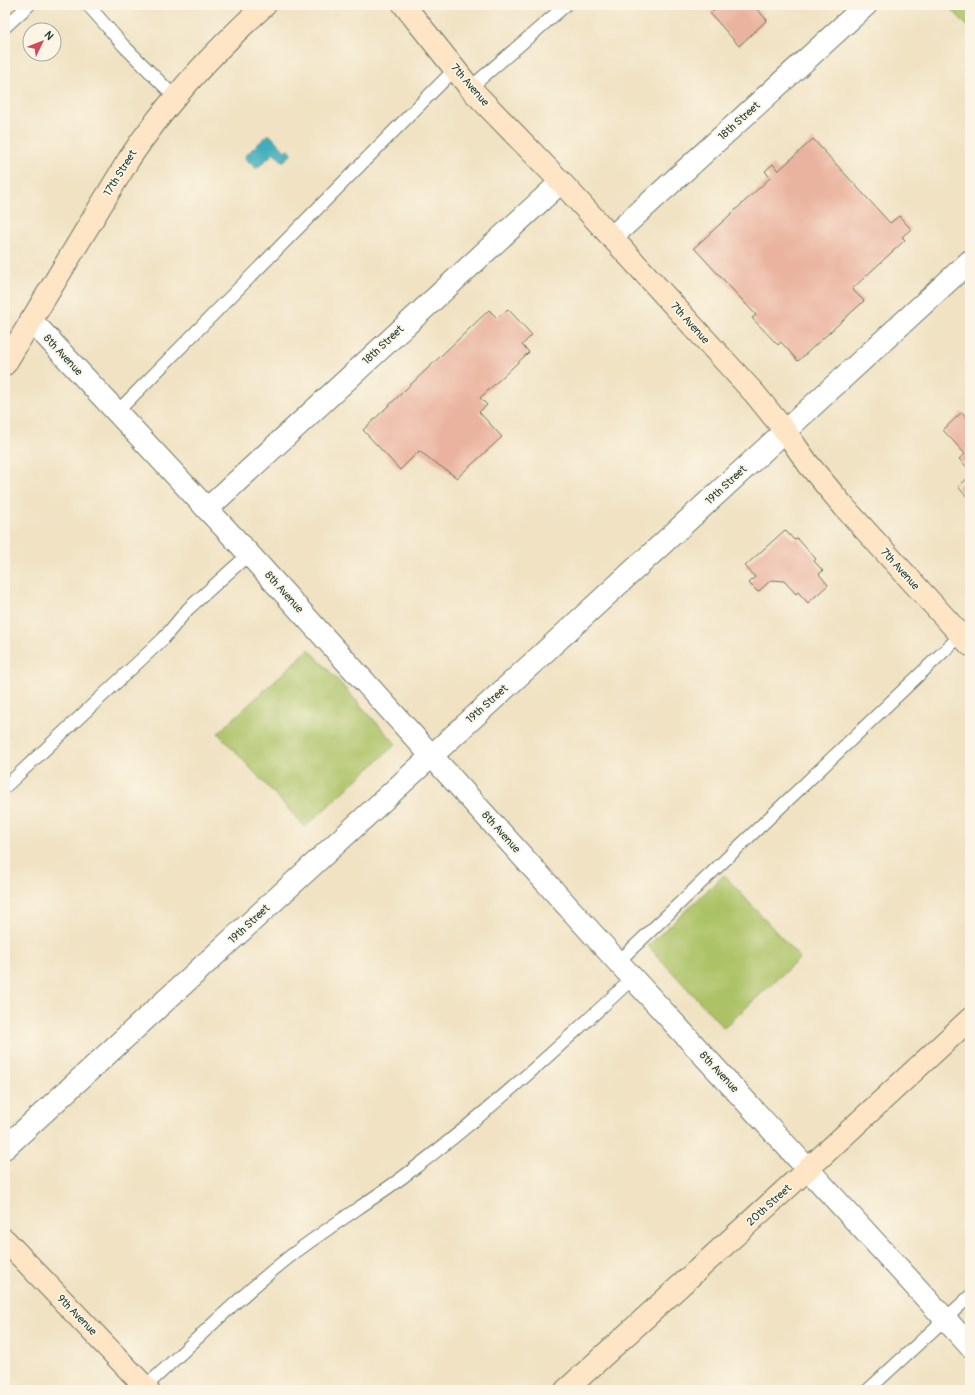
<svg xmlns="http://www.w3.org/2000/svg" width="975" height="1395" viewBox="0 0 975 1395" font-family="Pangolin,sans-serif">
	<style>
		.green { fill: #acc266; stroke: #66804d }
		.water { fill: #3fadbc; stroke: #2f7578 }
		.building { fill: #eab39f }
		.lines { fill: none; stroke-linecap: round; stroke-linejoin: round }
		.lane-casing { stroke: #687766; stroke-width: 14 }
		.street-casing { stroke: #687766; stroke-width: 24 }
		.secondary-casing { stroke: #687766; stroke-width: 24 }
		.lane { stroke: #fff; stroke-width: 12 }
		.street { stroke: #fff; stroke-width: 22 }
		.secondary { stroke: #fde5c5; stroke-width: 22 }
		.labels { text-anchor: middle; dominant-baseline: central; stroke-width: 3.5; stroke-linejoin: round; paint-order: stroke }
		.street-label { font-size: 11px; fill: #1f3d34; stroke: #fcf5e5 }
	</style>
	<rect width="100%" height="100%" fill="#fcf5e5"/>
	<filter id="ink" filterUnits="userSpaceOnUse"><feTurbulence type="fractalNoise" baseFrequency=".025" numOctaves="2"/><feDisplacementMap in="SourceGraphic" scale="8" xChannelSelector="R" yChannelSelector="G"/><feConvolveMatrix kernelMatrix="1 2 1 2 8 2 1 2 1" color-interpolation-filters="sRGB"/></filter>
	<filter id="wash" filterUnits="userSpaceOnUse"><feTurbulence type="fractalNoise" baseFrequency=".012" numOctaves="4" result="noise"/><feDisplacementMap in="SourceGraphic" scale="16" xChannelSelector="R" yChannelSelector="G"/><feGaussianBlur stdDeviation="0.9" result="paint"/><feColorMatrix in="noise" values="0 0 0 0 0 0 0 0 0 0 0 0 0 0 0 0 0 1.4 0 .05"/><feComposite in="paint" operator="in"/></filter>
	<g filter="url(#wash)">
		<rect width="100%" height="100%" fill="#f0e2c3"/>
		<g class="green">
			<polygon points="948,5 970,5 970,29"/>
			<polygon points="309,649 396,744 305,827 218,733"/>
			<polygon points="724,875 800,958 724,1028 648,946"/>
		</g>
		<polygon class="water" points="268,135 270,135 285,151 288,149 292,154 284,161 282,161 274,153 257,168 255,168 245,158 246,155"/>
		<g id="blocks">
			<g class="building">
				<polygon points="719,5 753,5 767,20 739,46 710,13"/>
				<polygon points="813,139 890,223 899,216 911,229 902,237 905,240 852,289 864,301 798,361 781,342 778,345 752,318 756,315 694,248 770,178 765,171 773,164 778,171"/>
				<polygon points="508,309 532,335 522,345 529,352 480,398 487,405 479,412 502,437 457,478 419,451 400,470 363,430 489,310 497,318"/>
				<polygon points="962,412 970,421 970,470 959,459 965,454 943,430"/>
				<polygon points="970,476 970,500 958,487"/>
				<polygon points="785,530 794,540 797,538 816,559 814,561 823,571 819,574 828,585 808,603 798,592 796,594 784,581 771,580 758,592 749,583 755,577 745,566"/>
			</g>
		</g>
	</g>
	<g filter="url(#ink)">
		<use href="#blocks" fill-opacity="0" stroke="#687766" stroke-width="1"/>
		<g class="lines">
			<defs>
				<g id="lane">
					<polyline points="88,5 123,45 175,97"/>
					<polyline points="5,27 29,5"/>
					<polyline points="470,88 566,5"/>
					<polyline points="116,413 455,69"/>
					<polyline points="5,787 163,639 188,609 249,554"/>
					<polyline points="618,962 961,635"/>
					<path d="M145,1387C193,1343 242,1294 293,1254C329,1227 367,1203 403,1177C484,1116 559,1047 633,978"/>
					<polyline points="868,1390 970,1296"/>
				</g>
				<g id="street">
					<polyline points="612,237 866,5"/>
					<polyline points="31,320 249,554 618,962 970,1346"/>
					<polyline points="207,509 561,182"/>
					<polyline points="5,1148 970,261"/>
				</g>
				<g id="secondary">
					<polyline points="404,5 470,88 561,182 755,394 785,431 809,465 845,508 970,645"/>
					<path d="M5,364L129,159C167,102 214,51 265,5"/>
					<polyline points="5,1240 148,1390"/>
					<polyline points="566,1390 808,1169 970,1019"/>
				</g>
			</defs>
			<use href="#lane" class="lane-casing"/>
			<use href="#street" class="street-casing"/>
			<use href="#secondary" class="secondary-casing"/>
			<use href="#lane" class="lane"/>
			<use href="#street" class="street"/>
			<use href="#secondary" class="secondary"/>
		</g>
	</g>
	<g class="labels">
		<g class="street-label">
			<text transform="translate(470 85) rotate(49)">7th Avenue</text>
			<text transform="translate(739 121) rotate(-42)">18th Street</text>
			<text transform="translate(120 173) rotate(-58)">17th Street</text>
			<text transform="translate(690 323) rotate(48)">7th Avenue</text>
			<text transform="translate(383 345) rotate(-43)">18th Street</text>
			<text transform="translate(63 355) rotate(47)">8th Avenue</text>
			<text transform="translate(726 485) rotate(-43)">19th Street</text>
			<text transform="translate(900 569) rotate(48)">7th Avenue</text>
			<text transform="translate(284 592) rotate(48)">8th Avenue</text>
			<text transform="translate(487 704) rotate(-42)">19th Street</text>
			<text transform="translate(501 832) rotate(48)">8th Avenue</text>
			<text transform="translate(249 924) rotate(-43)">19th Street</text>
			<text transform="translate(719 1072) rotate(47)">8th Avenue</text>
			<text transform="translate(769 1205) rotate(-42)">20th Street</text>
			<text transform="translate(77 1315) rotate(46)">9th Avenue</text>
		</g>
	</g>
	<rect width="975" height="1395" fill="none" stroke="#fcf5e5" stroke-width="20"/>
	<g transform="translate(42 42) rotate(47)"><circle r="19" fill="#fcf5e5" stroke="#a4ab9e"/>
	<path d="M0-3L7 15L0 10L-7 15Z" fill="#d1495b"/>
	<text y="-6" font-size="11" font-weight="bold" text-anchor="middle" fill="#1f3d34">N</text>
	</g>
</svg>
